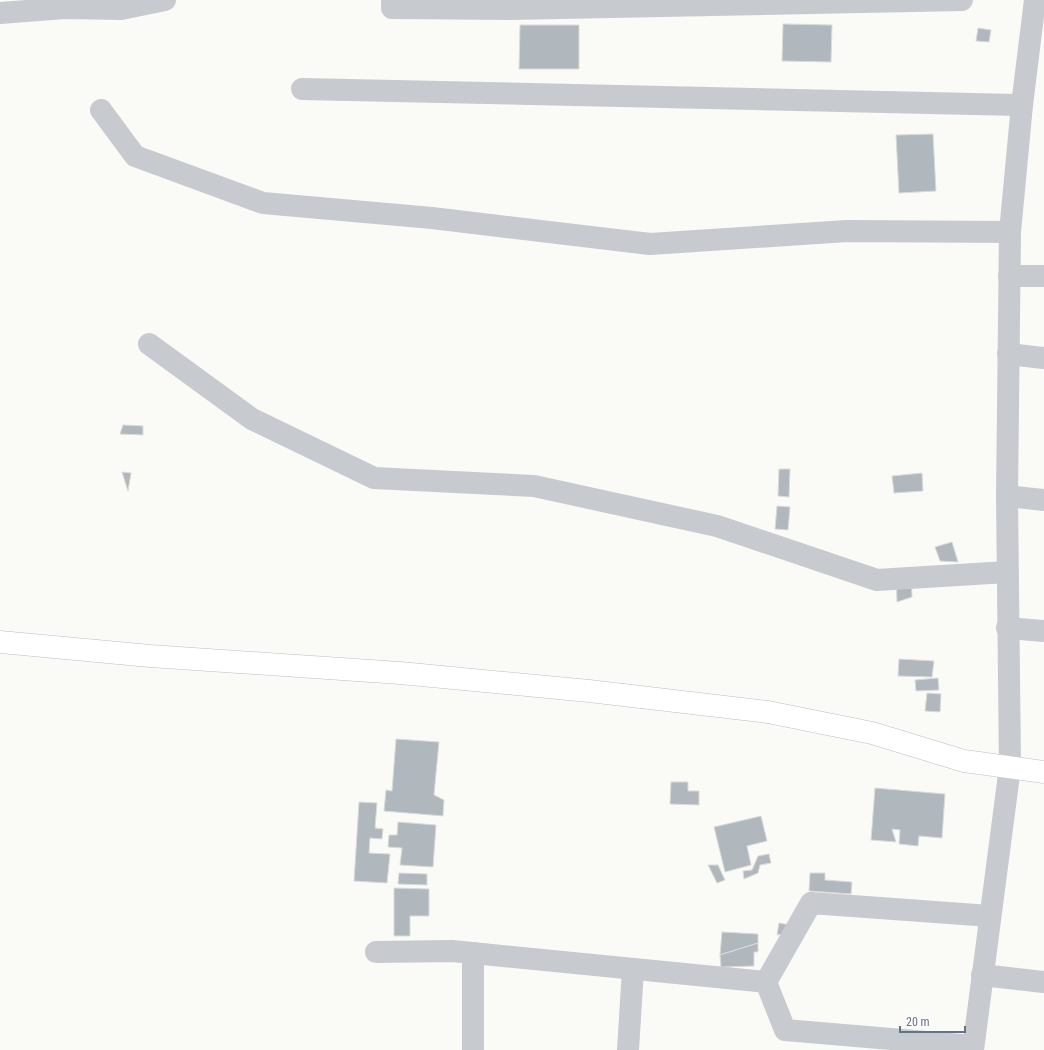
<svg xmlns="http://www.w3.org/2000/svg" width="1044" height="1050" viewBox="0 0 1044 1050" font-family="'Roboto Condensed',sans-serif">
	<style>
		.building { fill: #b0b8be; stroke: #dbdcd9 }
		.lines { fill: none; stroke-linecap: round; stroke-linejoin: round }
		.secondary-casing { stroke: #bbc0c5; stroke-width: 23 }
		.minor { stroke: #c7cbcf; stroke-width: 22 }
		.secondary { stroke: #fff; stroke-width: 22 }
	</style>
	<rect width="100%" height="100%" fill="#fafaf7"/>
	<g class="building">
		<polygon points="783,24 832,25 831,62 782,61"/>
		<polygon points="520,25 579,25 579,69 519,69"/>
		<polygon points="978,28 991,30 989,42 976,41"/>
		<polygon points="933,134 936,191 899,193 896,135"/>
		<polygon points="123,425 143,426 143,435 120,434"/>
		<polygon points="779,469 790,469 789,497 778,496"/>
		<polygon points="122,472 131,473 128,491"/>
		<polygon points="922,473 923,491 894,493 892,476"/>
		<polygon points="777,506 790,507 788,530 775,529"/>
		<polygon points="952,542 958,562 940,561 935,547"/>
		<polygon points="911,571 912,597 897,602 896,572"/>
		<polygon points="899,659 934,661 932,677 898,676"/>
		<polygon points="938,678 939,690 916,691 915,680"/>
		<polygon points="927,693 941,694 940,712 925,711"/>
		<polygon points="396,739 439,742 434,795 444,800 443,816 384,811 386,790 392,791"/>
		<polygon points="671,782 688,782 688,791 699,791 699,805 670,804"/>
		<polygon points="875,788 945,794 942,838 919,836 918,846 899,844 900,830 892,829 896,842 871,840"/>
		<polygon points="359,802 377,803 375,828 383,829 382,839 370,838 369,853 390,854 387,883 354,881"/>
		<polygon points="761,816 767,841 747,846 751,865 725,872 714,827"/>
		<polygon points="398,822 436,825 433,867 400,865 402,848 388,847 389,835 397,835"/>
		<polygon points="769,854 771,863 760,865 758,873 744,879 743,871 752,870 758,856"/>
		<polygon points="708,865 718,865 725,880 717,883"/>
		<polygon points="399,873 427,874 427,885 398,884"/>
		<polygon points="810,873 825,873 825,880 852,882 851,894 809,891"/>
		<polygon points="394,888 429,889 429,916 410,916 410,936 394,936"/>
		<polygon points="779,923 794,926 790,933 777,935"/>
		<polygon points="722,932 758,934 758,943 720,955"/>
		<polygon points="758,943 758,952 754,952 754,966 721,967 720,955"/>
	</g>
	<g class="lines">
		<defs>
			<polyline id="secondary" points="0,642 150,656 400,673 589,691 768,712 872,733 964,761 1044,772"/>
		</defs>
		<use href="#secondary" class="secondary-casing"/>
		<g class="minor">
			<polyline points="392,0 392,8 510,9 962,0"/>
			<polyline points="108,2 121,9 165,0"/>
			<polyline points="0,13 65,8 121,9"/>
			<polyline points="302,89 1022,105"/>
			<polyline points="101,110 135,156 263,203 432,218 650,244 847,231 1010,232"/>
			<polyline points="1009,276 1044,276"/>
			<polyline points="149,344 252,419 374,478 534,486 717,526 877,580 1007,572"/>
			<polyline points="1008,354 1044,358"/>
			<polyline points="1007,496 1044,500"/>
			<polyline points="1007,628 1044,631"/>
			<polyline points="376,952 452,951 766,982"/>
			<polyline points="473,953 473,1050"/>
			<polyline points="982,975 1044,982"/>
			<polyline points="973,1046 785,1030 766,982 811,903 990,916"/>
			<polyline points="628,1050 633,969"/>
			<polyline points="973,1050 1010,767 1007,496 1010,232 1022,105 1035,0"/>
		</g>
		<use href="#secondary" class="secondary"/>
	</g>
	<path d="M900 1026v6h65v-6" fill="none" stroke="#637484" stroke-width="2"/>
	<text x="906" y="1026" font-size="12" fill="#637484" stroke="#ffffff" stroke-width="3" paint-order="stroke">20 m</text>
</svg>
